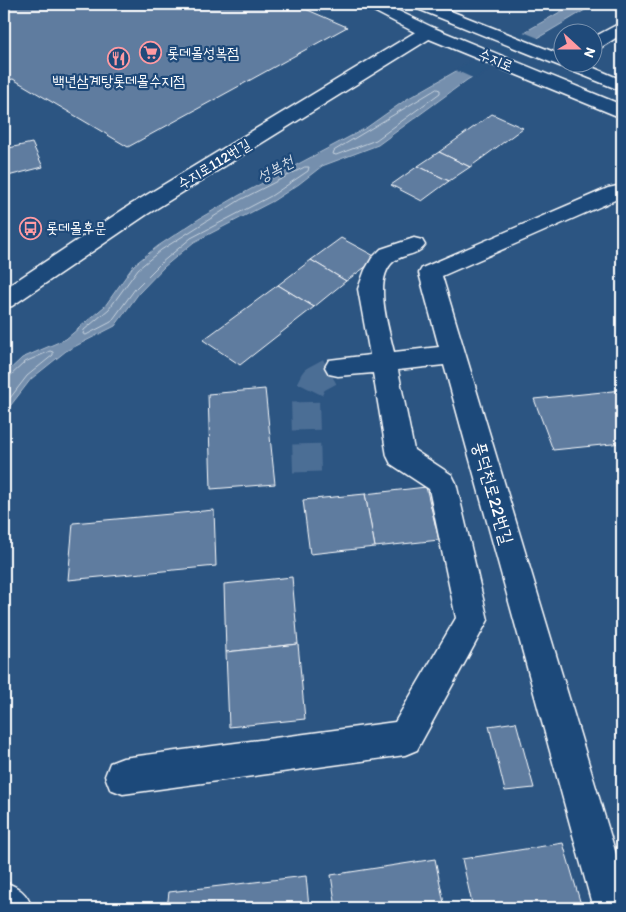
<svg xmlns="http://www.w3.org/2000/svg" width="626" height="912" viewBox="0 0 626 912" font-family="Itim,'Poor Story',sans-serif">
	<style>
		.water { fill: #748fad; stroke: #acbcce }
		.pier { fill: #2c5582 }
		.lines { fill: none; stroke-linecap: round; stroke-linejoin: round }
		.shore { stroke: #c7d2de; stroke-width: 1 }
		.building { fill: #5e7c9f; stroke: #fff }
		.minor-tunnel { stroke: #4c6e95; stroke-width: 28; stroke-dasharray: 28 14; stroke-linecap: butt }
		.minor-casing { stroke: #fff; stroke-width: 3 }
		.major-casing { stroke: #fff; stroke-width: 3 }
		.minor { fill: #1f4a7a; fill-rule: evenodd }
		.major { fill: #1f4a7a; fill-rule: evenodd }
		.labels { text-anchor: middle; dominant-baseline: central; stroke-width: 4.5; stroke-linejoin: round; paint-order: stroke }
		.far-poi-label { font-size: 15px; fill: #fff; stroke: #1f4a7a; text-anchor: start }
		.far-street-label { font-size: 15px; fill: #fff; stroke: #1f4a7a }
		.far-water-label { font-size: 16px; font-style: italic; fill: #d5dde6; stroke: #1f4a7a }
		.street-label { font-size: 18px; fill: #fff; stroke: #1f4a7a }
	</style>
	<rect width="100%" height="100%" fill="#2c5582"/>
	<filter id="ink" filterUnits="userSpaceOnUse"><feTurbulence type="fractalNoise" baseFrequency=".02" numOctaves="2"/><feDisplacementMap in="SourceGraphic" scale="10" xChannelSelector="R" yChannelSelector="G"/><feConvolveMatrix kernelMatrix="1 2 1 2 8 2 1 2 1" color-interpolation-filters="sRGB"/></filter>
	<g filter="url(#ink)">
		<polygon class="water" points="574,4 595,4 467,80 378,145 322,166 299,184 273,201 194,242 164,267 139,293 115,326 66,351 31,379 4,414 4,375 22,358 66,339 105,306 134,265 158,246 202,217 238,196 366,128 407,99"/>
		<polygon class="pier" points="521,31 541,39 475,79 455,70"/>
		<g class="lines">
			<g class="shore">
				<polygon points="437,89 440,90 440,93 376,140 336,155 333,154 334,151"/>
				<polygon points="305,167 309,167 308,171 271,196 191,238 161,263 135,289 111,322 86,335 83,334 84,330 109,309 138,269 161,250 240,200"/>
				<polyline points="4,378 9,377 25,362 50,351 53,352 53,355 27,376 4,406"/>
			</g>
		</g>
		<g class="building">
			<polygon points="4,4 294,4 347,27 128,147 13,79 4,81"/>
			<polygon points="492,114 523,128 470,167 439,152"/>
			<polygon points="32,143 43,167 4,177 4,149"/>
			<polygon points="439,152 470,167 449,181 418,166"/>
			<polygon points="418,166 449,181 422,201 391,185"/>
			<polygon points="341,238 378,258 346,281 311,260"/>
			<polygon points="311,260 346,281 314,307 278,285"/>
			<polygon points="278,285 314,307 240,365 203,340"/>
			<polygon points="265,389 275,484 211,489 208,394"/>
			<polygon points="622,390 622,443 553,450 534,399"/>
			<polygon points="426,487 439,540 375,547 365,494"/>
			<polygon points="365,494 375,547 310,554 303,500"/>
			<polygon points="214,510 216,566 68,580 73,523"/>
			<polygon points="292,577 298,644 226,652 224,584"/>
			<polygon points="298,644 305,719 229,727 226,652"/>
			<polygon points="516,722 534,788 505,791 489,726"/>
			<polygon points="563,843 582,908 473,908 462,859"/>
			<polygon points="435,859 445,908 336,908 331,875"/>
			<polygon points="306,876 309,908 167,908 169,892"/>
		</g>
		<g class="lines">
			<polyline class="minor-tunnel" points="307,472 305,398 314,380 338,367"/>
			<defs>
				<g id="minor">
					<polygon points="622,22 622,34 600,48 594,49 594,37"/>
					<polygon points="428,27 434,28 436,32 434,36 146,215 12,306 4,308 4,289 130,205 422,28"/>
					<path d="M622,185V197L442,276L622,874V908H593L444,365L398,370L414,450L452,475L456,483L488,620L417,750L405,755L123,794L110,789L105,776L110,763L123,758L395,722L456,618L429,489L391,464L387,456L373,373L338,376L329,374L325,367L329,360L370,355L358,289L365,270L372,258L381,249L414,238L422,240L425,245C419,255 404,254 394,261C372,279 389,329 394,352L439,347L419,273L422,268L608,188Z"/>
					<path d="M4,882C19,887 27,893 32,908H4Z"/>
				</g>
				<g id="major">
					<polygon points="364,4 384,4 434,28 622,105 622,118 422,36 366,7"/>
					<polygon points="411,4 433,4 564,56 564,62 580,62 622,80 622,91 413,7"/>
				</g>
			</defs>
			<use href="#minor" class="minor-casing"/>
			<use href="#major" class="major-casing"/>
			<use href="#minor" class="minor"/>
			<use href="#major" class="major"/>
		</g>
	</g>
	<defs>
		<symbol id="supermarket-ring" viewBox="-11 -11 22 22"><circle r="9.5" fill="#1f4a7a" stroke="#ff9aa2" stroke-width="1.5"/><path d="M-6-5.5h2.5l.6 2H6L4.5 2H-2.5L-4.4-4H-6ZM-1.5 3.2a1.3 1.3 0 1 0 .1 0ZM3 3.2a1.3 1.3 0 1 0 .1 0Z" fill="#ff9aa2"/></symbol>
		<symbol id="restaurant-ring" viewBox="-11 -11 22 22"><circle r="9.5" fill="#1f4a7a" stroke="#ff9aa2" stroke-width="1.5"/><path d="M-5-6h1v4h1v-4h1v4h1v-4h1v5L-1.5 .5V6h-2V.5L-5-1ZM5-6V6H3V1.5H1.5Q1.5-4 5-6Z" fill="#ff9aa2"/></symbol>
		<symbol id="bus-ring" viewBox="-11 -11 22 22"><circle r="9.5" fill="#1f4a7a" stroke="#ff9aa2" stroke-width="1.5"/><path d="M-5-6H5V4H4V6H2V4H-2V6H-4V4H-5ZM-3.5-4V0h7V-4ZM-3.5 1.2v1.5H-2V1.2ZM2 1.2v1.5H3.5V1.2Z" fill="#ff9aa2"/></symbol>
	</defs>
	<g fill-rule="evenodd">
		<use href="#supermarket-ring" x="138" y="40" width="25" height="25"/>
		<use href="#restaurant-ring" x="106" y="46" width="25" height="25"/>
		<use href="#bus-ring" x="18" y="216" width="25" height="25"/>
	</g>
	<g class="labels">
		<g class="far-poi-label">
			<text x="167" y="53">롯데몰성복점</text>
			<text x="119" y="81" text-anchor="middle">백년삼계탕롯데몰수지점</text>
			<text x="46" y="228">롯데몰후문</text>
		</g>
		<g class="far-street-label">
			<text transform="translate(496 60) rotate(23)">수지로</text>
			<text transform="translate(214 164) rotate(-31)">수지로112번길</text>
		</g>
		<g class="far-water-label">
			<text transform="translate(275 169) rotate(-28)">성복천</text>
		</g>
		<g class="street-label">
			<text transform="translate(493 493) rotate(74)">풍덕천로22번길</text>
		</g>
	</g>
	<rect width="626" height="912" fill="none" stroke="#1f4a7a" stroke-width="20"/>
	<rect x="10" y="10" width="606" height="892" fill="none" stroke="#fff" stroke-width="2" filter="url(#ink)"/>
	<g transform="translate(578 48) rotate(111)"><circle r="24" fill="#1f4a7a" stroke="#7992af"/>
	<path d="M0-4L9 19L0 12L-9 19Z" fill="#ff9aa2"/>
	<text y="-8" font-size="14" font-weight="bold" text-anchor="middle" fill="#ffffff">N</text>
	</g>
</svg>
